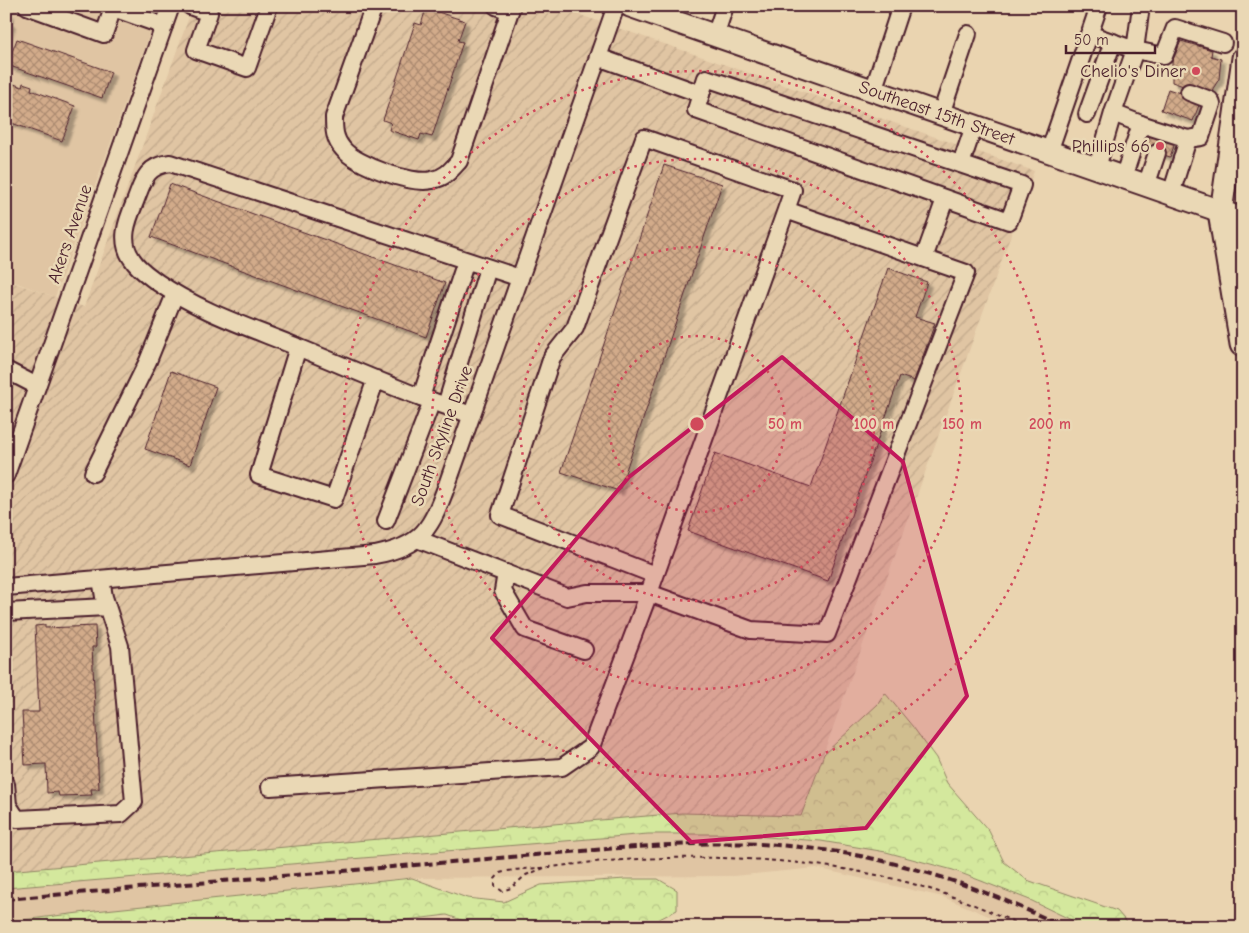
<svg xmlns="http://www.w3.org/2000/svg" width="1249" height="933" viewBox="0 0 1249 933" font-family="'Comic Neue',sans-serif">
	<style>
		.built { fill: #e0c5a3 }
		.industrial { fill: url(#industrial-furrows) }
		.forest { fill: url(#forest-crowns); stroke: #8f8464 }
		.building { fill: url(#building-cross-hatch); stroke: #4a1f2b; filter: url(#shadow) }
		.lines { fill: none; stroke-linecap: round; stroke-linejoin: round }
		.minor-casing { stroke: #4a1f2b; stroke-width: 20 }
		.major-casing { stroke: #4a1f2b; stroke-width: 25 }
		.highway-casing { stroke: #4a1f2b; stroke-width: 29 }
		.path { stroke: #4a1f2b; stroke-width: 2; stroke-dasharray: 4 4; stroke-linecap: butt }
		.minor { stroke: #ead8b5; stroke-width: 16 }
		.major { stroke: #ead8b5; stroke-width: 21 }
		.highway { stroke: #ead8b5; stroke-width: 25 }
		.rail { stroke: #4a1f2b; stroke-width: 4; stroke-dasharray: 8 4; stroke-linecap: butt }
		.marked { fill: #c2185b; fill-opacity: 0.2; stroke: #c2185b; stroke-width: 4; stroke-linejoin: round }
		.ring { fill: none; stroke: #d1495b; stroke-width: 2.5; stroke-dasharray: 2.5 5 }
		.poi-dot { fill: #d1495b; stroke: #ead8b5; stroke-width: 2 }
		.labels { text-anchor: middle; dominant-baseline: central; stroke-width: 5; stroke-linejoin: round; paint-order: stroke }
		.poi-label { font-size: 18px; fill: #4a1f2b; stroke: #ead8b5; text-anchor: end }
		.street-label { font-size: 18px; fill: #4a1f2b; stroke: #ead8b5 }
		.centre { fill: #d1495b; stroke: #ead8b5; stroke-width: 2.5 }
		.ring-label { font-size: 15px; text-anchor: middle; font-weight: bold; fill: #d1495b; stroke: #ead8b5; stroke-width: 5; stroke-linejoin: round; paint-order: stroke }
	</style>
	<defs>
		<pattern id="industrial-furrows" width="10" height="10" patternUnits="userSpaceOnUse" patternTransform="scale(1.25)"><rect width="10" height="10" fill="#e0c5a3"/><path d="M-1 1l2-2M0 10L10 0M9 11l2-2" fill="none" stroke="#c2a98c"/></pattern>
		<pattern id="forest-crowns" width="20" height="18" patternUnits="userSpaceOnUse" patternTransform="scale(1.25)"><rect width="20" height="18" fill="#d4e89d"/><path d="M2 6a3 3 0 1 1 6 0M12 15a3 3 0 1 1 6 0" fill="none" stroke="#b8c787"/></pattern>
		<pattern id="building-cross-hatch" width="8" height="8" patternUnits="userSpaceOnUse" patternTransform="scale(1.25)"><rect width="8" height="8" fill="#d2ab8a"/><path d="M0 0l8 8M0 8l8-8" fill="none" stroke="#ac8b71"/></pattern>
		<filter id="shadow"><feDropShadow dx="4.5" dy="4.5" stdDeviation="1" flood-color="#0004"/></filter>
	</defs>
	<rect width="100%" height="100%" fill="#ead4b0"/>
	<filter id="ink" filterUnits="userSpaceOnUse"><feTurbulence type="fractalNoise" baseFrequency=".02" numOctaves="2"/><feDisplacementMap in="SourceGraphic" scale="10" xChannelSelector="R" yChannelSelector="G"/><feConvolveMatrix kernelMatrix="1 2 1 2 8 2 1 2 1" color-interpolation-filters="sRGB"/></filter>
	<g filter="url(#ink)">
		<g class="built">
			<polygon points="6,6 160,6 55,297 6,279"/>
			<polygon points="648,834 725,834 821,841 886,852 952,870 1030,900 1086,927 1015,927 943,897 816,868 733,876 404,878 6,922 6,873"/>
		</g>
		<polygon class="industrial" points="193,6 554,6 1034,171 801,816 682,813 6,873 6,280 84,307"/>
		<g class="forest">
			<polygon points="885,693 913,727 936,758 947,783 989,831 1004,862 1027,880 1117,911 1131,927 1086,927 1030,900 953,870 886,852 821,841 725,834 648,834 6,888 6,871 682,813 801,816 824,754 878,704"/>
			<polygon points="412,878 467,898 504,902 541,885 625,879 658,879 677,890 677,910 644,927 481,927 447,915 350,927 6,927 6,922 95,911"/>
		</g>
		<g class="building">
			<polygon points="426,8 465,21 458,41 463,42 432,137 421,134 419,140 389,130 391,123 383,120 415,23 421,25"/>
			<polygon points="6,12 10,13 7,21 11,23 7,35"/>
			<polygon points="17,39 111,72 102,98 7,65"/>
			<polygon points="1181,41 1212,50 1211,56 1221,59 1219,79 1209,95 1172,82 1172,62"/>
			<polygon points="6,81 22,87 23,83 32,86 31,90 75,106 62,141 6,121"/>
			<polygon points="1168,89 1201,100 1193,121 1161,110"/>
			<polygon points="1150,135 1175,143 1170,157 1146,149"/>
			<polygon points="664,165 722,184 619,491 561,472"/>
			<polygon points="170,184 445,283 426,337 151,237"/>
			<polygon points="888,268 927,282 915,317 935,323 914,381 900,376 828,581 688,531 715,453 811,487"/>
			<polygon points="171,371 216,387 190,465 145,449"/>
			<polygon points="45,625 45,628 95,626 96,647 92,647 99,789 91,789 92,795 59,796 58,792 47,793 46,764 25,765 22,712 39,712 35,626"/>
		</g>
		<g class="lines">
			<defs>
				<g id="minor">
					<polyline points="27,6 104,34 113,8"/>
					<polyline points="114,6 113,8 164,26"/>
					<polyline points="190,6 209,13 196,50 247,68 269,6"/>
					<path d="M374,6L334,117C334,129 334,139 343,149C356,165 412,185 432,180C445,178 451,170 459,161L510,11"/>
					<polyline points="496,6 510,11 512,6"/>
					<polyline points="1089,34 1135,50 1141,6"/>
					<polyline points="715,36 725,6"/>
					<polyline points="598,57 701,94"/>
					<polygon points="706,78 1022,185 1009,221 696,110"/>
					<polyline points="873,91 901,6"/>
					<polyline points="1113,113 1141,124"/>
					<polyline points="941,114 968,34"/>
					<polyline points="1087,114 1113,42"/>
					<polyline points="1188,139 1201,137 1212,104 1210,100 1189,92"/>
					<polyline points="1049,152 1099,6"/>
					<polyline points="961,164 974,126"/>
					<polyline points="1097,168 1113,113 1135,50 1164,56 1175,28 1223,43"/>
					<polyline points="1123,178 1141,124 1188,139 1171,194"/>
					<polyline points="1146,186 1157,153"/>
					<polyline points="924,258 945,199"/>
					<polyline points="298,347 259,475 334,499 376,379"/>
					<polyline points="6,370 37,386"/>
					<polyline points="421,397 466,261"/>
					<polyline points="446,405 488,268"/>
					<path d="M471,415C450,407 428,400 407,392C369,377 332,361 295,346C248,327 199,311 157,282C148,275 138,269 132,259C119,241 127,221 135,202C143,182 145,166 170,163L520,278"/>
					<polyline points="93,473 148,361 175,294"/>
					<polyline points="6,475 171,6"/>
					<polyline points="386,521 432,401"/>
					<polyline points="506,573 503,591 525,629 584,650"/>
					<polyline points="655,575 500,515 552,357 575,328 644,138 793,190 786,210 966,273 827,634 751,630 649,593 786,210"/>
					<path d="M6,587L375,555C423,546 431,528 447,485L616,6"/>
					<polyline points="6,612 107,607"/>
					<polyline points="6,784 8,805 17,819 121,814 134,802 120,646 104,597 101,579"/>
					<polyline points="270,787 562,767 591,747 649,593 587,593 567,597 417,539"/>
				</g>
				<g id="major">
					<path id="s1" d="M630,6L1243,219"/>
					<polyline points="1221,212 1243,58"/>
				</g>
				<polyline id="highway" points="1221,212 1243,344"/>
			</defs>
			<use href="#minor" class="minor-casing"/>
			<use href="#major" class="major-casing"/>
			<use href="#highway" class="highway-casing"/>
			<path class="path" d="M544,868L526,875L511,888L502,891L495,886V879L500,873C513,869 527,869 541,868C559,866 577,864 594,862C691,854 790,856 886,877C934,888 980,906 1025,927"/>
			<use href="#minor" class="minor"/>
			<use href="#major" class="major"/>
			<use href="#highway" class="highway"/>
			<path class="rail" d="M6,899L619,848C682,844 746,840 808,848C899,858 983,888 1064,927"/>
		</g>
	</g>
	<path class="marked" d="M782,357L903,462L967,696L866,828L691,842L492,638L629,477Z"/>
	<g class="ring">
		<circle cx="697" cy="424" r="88"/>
		<circle cx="697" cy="424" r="177"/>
		<circle cx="697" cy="424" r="265"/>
		<circle cx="697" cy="424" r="353"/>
	</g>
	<g class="poi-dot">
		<circle cx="1196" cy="71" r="5"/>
		<circle cx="1160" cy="146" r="5"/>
	</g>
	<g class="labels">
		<g class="poi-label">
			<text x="1186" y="71">Chelio's Diner</text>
			<text x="1150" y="146">Phillips 66</text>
		</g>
		<g class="street-label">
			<text stroke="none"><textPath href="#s1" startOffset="325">Southeast 15th Street</textPath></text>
			<text transform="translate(70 234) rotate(-71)">Akers Avenue</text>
			<text transform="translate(442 436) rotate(-70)">South Skyline Drive</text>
		</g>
	</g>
	<circle cx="697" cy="424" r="8" class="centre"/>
	<g class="ring-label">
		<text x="785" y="429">50 m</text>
		<text x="874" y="429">100 m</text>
		<text x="962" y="429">150 m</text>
		<text x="1050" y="429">200 m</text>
	</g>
	<rect width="1249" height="933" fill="none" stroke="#ead8b5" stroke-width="25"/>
	<rect x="12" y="12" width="1224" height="908" fill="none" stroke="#4a1f2b" stroke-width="2" filter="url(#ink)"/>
	<path d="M1066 45v8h89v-8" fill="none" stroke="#4a1f2b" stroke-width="2.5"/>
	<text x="1074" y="45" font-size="15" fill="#4a1f2b" stroke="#ead8b5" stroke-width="4" paint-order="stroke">50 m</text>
</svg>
